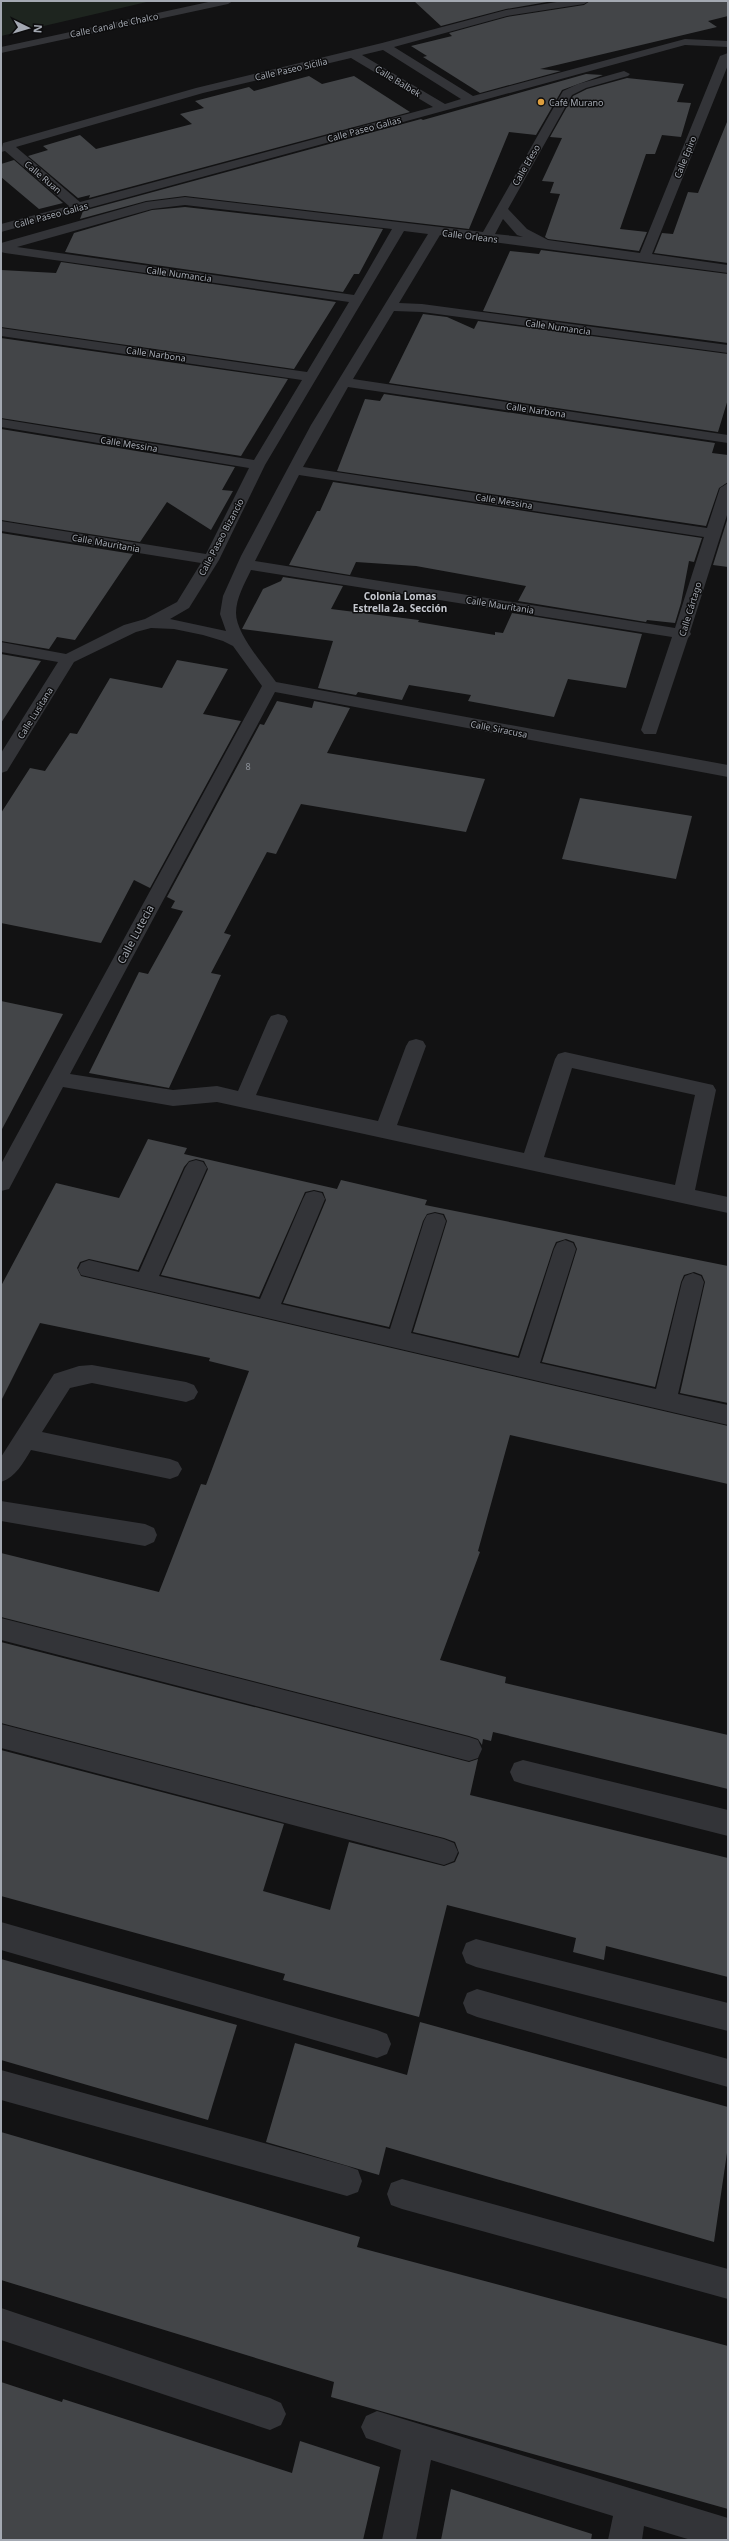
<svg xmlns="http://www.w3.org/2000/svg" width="729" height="2541" viewBox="0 0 729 2541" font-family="'Noto Sans',sans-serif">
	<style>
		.green { fill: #1e251f }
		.building { fill: #434548 }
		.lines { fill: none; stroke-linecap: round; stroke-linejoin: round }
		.minor { fill: #333438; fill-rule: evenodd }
		.poi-dot { fill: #de9f3e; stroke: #0d0d0e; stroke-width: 1.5 }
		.labels { text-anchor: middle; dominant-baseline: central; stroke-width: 3; stroke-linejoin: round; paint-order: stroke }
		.far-street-label { font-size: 9px; fill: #a4a9b2; stroke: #0d0d0e }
		.far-poi-label { font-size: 9px; fill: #a4a9b2; stroke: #0d0d0e; text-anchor: start }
		.number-label { font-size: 9px; fill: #8c9098 }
		.far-neighbourhood-label { font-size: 10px; font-weight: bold; fill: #c5c8cf; stroke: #0d0d0e }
		.street-label { font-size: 11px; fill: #a4a9b2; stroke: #0d0d0e }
	</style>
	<rect width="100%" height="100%" fill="#121213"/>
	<polygon class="green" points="1,1 151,1 1,36"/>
	<g class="building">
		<polygon points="414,1 553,1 506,9 441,26"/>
		<polygon points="590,1 728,1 728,16 708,21 717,27 540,69 561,71 480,93 423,57 427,56 411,46 452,36 449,33 507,17 584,5"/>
		<polygon points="586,74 603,75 562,90 536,135 509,132 469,229 185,196 146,201 80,219 83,211 421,119 423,120"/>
		<polygon points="309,76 322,84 354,76 410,112 89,198 90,195 78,198 28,156 48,150 43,146 80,135 96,149 192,124 180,114 204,108 195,101 249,87 254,91"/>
		<polygon points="627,78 684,84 677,102 691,103 681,137 662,135 655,154 646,154 620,229 647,232 639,251 548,239 545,237 560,194 550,193 554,182 542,181 562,138 550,137 573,96 587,89"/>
		<polygon points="727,122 728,263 654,253 662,233 673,234 688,192 698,193"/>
		<polygon points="14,160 63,203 39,209 1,177 1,164"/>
		<polygon points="185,207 383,229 359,274 354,274 343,292 65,252 74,233 152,210"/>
		<polygon points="541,250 728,274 728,343 483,311 510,251 539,254"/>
		<polygon points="61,262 336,302 294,369 1,327 1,270 56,273"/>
		<polygon points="423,314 447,317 474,329 478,321 728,354 728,399 718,432 389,383"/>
		<polygon points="1,338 288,379 241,456 1,418"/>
		<polygon points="384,394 715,443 712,453 728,455 728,482 719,488 706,526 337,471 365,399 380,401"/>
		<polygon points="1,429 235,467 222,490 233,491 211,530 167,502 140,542 1,520"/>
		<polygon points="333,482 702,538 694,562 689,561 681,603 675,623 647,620 646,622 518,601 526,586 416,566 356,562 350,575 289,565 317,511 320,511"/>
		<polygon points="728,517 728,567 713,565"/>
		<polygon points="1,533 133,554 75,640 57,637 49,649 1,641"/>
		<polygon points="283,577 343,586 331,609 419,620 418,622 495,635 495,632 503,633 512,613 642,634 626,688 568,679 554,717 468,701 471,695 409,685 402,700 358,692 356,695 318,688 333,641 242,629 263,589 281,581"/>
		<polygon points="1,654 41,661 1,723"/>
		<polygon points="177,660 228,669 203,714 241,721 150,888 134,880 101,943 1,923 1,813 30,768 45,771 70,733 77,734 110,678 162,688"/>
		<polygon points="277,701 312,708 314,701 350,708 327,753 485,779 466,832 301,804 276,854 267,852 224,933 231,935 211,973 221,975 169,1088 89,1073 139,972 148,974 183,911 171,908 175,901 167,897 260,724 264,725"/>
		<polygon points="580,798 692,816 676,879 562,859"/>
		<polygon points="1,1001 63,1014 1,1131"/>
		<polygon points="148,1139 187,1148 184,1154 337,1189 341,1180 427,1200 425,1205 728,1266 728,1403 680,1393 705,1282 702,1275 694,1272 684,1275 681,1282 655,1387 542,1362 577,1249 574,1242 566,1239 556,1242 553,1249 518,1356 413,1332 447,1221 444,1214 435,1212 427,1214 423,1221 389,1327 283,1303 326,1200 323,1192 314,1190 305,1192 259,1297 161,1275 208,1169 204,1161 196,1159 189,1161 184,1167 138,1270 89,1259 80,1262 77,1268 81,1276 728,1426 728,1484 510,1435 478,1551 480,1552 440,1660 506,1677 505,1683 728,1735 728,1789 493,1732 491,1741 483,1739 482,1745 478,1739 469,1736 1,1617 1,1553 159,1592 201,1484 206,1485 249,1371 209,1361 210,1358 40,1323 1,1401 1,1286 56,1183 119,1198"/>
		<polygon points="1,1642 469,1762 478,1759 470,1795 728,1858 728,1977 606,1946 604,1960 573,1952 576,1938 447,1905 419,2017 283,1980 285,1974 1,1896 1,1750 284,1824 263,1891 330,1910 349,1842 444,1866 455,1862 459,1853 455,1842 444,1838 1,1723"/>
		<polygon points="1,1959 237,2025 208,2120 1,2060"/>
		<polygon points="420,2022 728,2107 728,2146 714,2242 386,2147 379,2175 266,2142 295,2043 407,2075"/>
		<polygon points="1,2132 360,2237 357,2247 728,2346 728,2509 331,2397 334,2382 1,2280"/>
		<polygon points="1,2382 62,2402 63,2399 292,2473 300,2441 380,2467 363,2540 1,2540"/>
		<polygon points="451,2489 592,2534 591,2540 441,2540"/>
	</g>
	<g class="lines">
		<g class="minor">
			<polygon points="213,1 233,1 228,4 1,53 1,47"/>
			<path d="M563,1H589L584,4L507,16L394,47L473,96L685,39L728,41V47L685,45L1,232V224L69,206L5,151L1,152L3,143L196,88L382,43L506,10ZM383,50L461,99L445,104L362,55ZM351,58L433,107L80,202L16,147L203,93Z"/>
			<path d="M728,53V65L652,254L728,265V273L440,235L399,303L422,304L728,345V353L422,312L394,311L353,379L728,435V443L348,387L303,467L707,528L720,488L728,483V512L690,632L691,634L688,638L656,734H644L641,730L672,637L251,570C245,583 236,598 236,613C236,634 264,665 276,682L728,765V777L275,692L70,1074L173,1090L217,1086L238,1091L268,1021L271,1016L278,1014L285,1016L288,1021L256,1095L378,1121L406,1046L409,1041L416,1039L423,1041L426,1046L397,1125L524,1153L555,1059L558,1054L565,1052L713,1085L716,1090L695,1190L728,1197V1213L217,1102L173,1106L63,1087L9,1189L1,1191V1164L262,686L233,646L223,641L203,635L174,629L151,628L136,632L74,662L7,771L1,773V753L58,662L1,652V642L66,654L124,625L145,619L177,602L201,563L1,531V521L206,554L249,468L1,427V419L254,460L302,380L1,336V328L307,372L349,302L5,253L1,252V243L146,202L185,197L483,232L563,91L578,84L624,71L630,74L628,76L586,88L572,95L508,209L527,229L548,240L640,253L720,56ZM185,205L392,229L354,295L17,247L152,209ZM503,219L517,235L523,237L495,234ZM404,231L428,234L311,425L241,556L223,596L220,614L226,631L170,619L189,608L219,560L265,465ZM299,475L704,537L675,628L255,561ZM572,1068L695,1095L675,1185L544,1157Z"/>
			<polygon points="196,1160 203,1162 207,1168 159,1276 260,1299 303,1199 306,1193 314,1191 322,1193 325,1199 281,1304 390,1329 424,1221 427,1215 435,1213 443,1215 446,1221 411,1333 519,1358 554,1249 557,1243 565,1240 573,1243 576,1249 540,1363 656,1389 682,1282 685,1276 693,1273 701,1276 704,1282 678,1394 728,1405 728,1425 81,1275 78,1269 81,1263 89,1260 139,1272 185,1168 189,1162"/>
			<path d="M92,1365L186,1382L194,1385L198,1392L194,1399L186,1402L92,1383L70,1388L42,1432L170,1459L178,1462L182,1469L178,1476L170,1479L31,1450C23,1463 16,1477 1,1482V1457L54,1374L79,1366Z"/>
			<polygon points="1,1501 145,1524 154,1528 157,1535 154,1542 145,1546 1,1521"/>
			<polygon points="1,1618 469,1737 478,1740 482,1749 478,1758 469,1761 1,1640"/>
			<polygon points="1,1724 444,1839 454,1843 458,1852 454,1861 444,1865 1,1748"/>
			<polygon points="523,1760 728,1810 728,1836 523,1784 514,1781 510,1772 514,1763"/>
			<polygon points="1,1922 377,2030 387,2034 391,2044 387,2054 377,2058 1,1950"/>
			<polygon points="476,1939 728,2003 728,2031 476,1967 466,1963 462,1953 466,1943"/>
			<polygon points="477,1989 728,2059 728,2087 477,2017 467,2013 463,2003 467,1993"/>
			<polygon points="1,2070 347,2166 358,2170 362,2181 358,2192 347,2196 1,2100"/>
			<polygon points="402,2179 728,2269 728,2299 402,2209 391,2205 387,2194 391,2183"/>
			<polygon points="1,2308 270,2398 281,2403 286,2414 281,2425 270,2430 1,2340"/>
			<polygon points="377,2411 728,2518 728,2540 691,2540 644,2526 642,2540 608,2540 613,2516 431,2460 416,2540 382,2540 401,2450 366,2438 361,2427 366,2416"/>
		</g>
	</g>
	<circle class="poi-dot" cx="541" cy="102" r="4"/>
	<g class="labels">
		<g class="far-street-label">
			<text transform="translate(114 25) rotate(-12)">Calle Canal de Chalco</text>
			<text transform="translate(291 69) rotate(-13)">Calle Paseo Sicilia</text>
			<text transform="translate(398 81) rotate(31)">Calle Balbek</text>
			<text transform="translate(364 129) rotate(-15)">Calle Paseo Galias</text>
			<text transform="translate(685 157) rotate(-68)">Calle Epiro</text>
			<text transform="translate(526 165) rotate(-60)">Calle Efeso</text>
			<text transform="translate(43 177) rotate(40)">Calle Ruan</text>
			<text transform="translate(51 215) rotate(-15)">Calle Paseo Galias</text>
			<text transform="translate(470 236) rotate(7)">Calle Orleans</text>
			<text transform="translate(179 274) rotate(8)">Calle Numancia</text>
			<text transform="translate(558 327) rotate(8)">Calle Numancia</text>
			<text transform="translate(156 354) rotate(8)">Calle Narbona</text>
			<text transform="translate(536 410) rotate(8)">Calle Narbona</text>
			<text transform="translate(129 444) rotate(9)">Calle Messina</text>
			<text transform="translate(504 501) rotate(9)">Calle Messina</text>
			<text transform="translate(221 537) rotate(-62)">Calle Paseo Bizancio</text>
			<text transform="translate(106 543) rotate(10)">Calle Mauritania</text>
			<text transform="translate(500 605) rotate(9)">Calle Mauritania</text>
			<text transform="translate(690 609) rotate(-73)">Calle Cártago</text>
			<text transform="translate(35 713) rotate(-58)">Calle Lusitana</text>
			<text transform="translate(499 729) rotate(11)">Calle Siracusa</text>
		</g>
		<g class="far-poi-label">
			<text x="549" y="102">Café Murano</text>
		</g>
		<g class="number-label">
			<text x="248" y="766">8</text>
		</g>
		<g class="far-neighbourhood-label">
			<text x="400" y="596">Colonia Lomas<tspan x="400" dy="12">Estrella 2a. Sección</tspan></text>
		</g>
		<g class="street-label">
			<text transform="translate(135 934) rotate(-62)">Calle Lutecia</text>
		</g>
	</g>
	<rect width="729" height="2541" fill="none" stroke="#a4a9b2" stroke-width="4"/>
	<g transform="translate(28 28) rotate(95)" stroke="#0d0d0e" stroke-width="3" paint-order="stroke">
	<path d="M0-3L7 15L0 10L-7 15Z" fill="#a4a9b2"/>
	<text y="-6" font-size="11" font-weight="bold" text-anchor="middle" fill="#a4a9b2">N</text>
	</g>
</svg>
